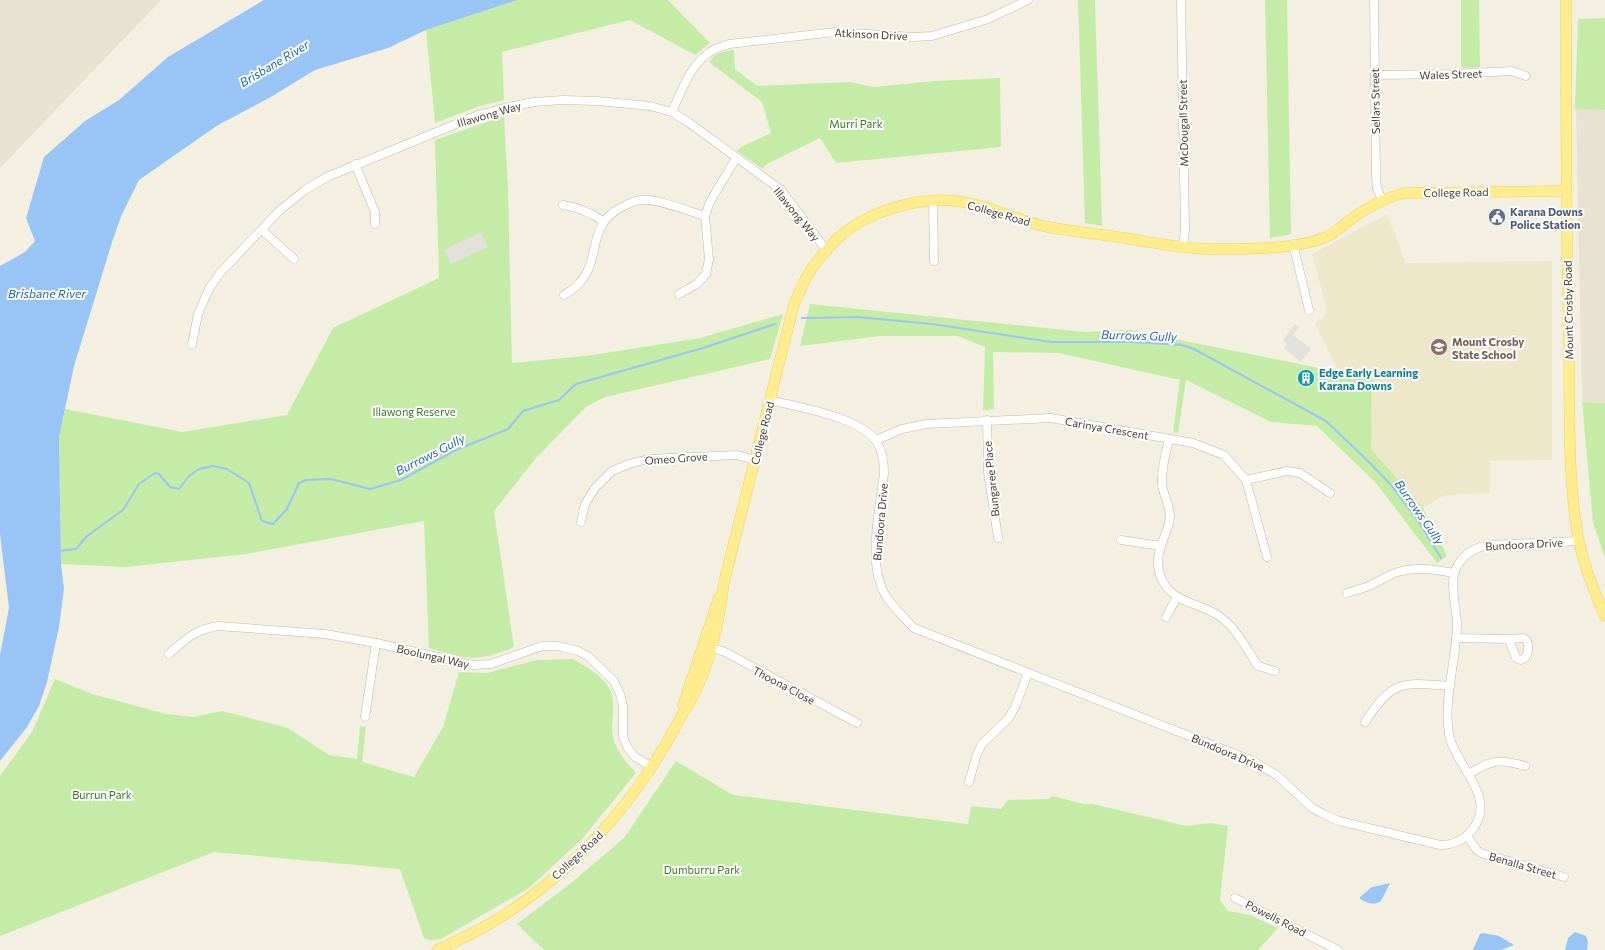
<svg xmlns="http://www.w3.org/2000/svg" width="1605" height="950" viewBox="0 0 1605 950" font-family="Commissioner,sans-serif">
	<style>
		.residential { fill: #e7e3d0 }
		.education { fill: #eee8ca }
		.green { fill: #c4eca6 }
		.parking { fill: #e3e1db }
		.water { fill: #98c4f6 }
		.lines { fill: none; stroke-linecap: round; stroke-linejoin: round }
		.stream { stroke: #98c4f6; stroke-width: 2 }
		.minor-casing { stroke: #bfb9a4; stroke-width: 9 }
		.major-casing { stroke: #eed355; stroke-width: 11 }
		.minor { stroke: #fff; stroke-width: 8 }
		.major { stroke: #ffed8f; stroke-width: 10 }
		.labels { text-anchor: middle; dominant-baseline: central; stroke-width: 4; stroke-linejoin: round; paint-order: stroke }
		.street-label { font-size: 11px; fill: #454032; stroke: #fff }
		.park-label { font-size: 11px; fill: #387b21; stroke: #fff }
		.service-label { font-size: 11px; font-weight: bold; fill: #4e5e75; stroke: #fff; text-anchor: start }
		.education-label { font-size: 11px; font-weight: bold; fill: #785e54; stroke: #fff; text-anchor: start }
		.culture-label { font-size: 11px; font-weight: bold; fill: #0d838f; stroke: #fff; text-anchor: start }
		.water-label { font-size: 12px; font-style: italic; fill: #2367b9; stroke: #fff }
	</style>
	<rect width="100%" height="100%" fill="#f3f0e2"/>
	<g class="residential">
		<polygon points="0,0 161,0 0,168"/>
		<polygon points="1576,108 1605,110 1605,403 1582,402"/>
	</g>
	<polygon class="education" points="1387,214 1406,263 1552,261 1552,460 1490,461 1490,493 1445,495 1423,508 1371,449 1372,371 1339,372 1315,324 1325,315 1326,307 1312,254"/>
	<g class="green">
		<polygon points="518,0 668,0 710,43 695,55 630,20 502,52 504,100 480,106 435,123 426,30"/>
		<polygon points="1078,0 1095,0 1102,226 1085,223"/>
		<polygon points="1265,0 1287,0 1291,234 1270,238"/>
		<polygon points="1461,0 1479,0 1480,67 1461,68"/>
		<polygon points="1605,18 1605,110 1575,109 1578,19"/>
		<path d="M734,50L735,69L757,86L850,82L873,87L936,81L1000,78L1001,147L836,163L820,138L765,165L763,169L737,151L741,147L771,133L762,102L709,62C715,53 723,51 734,50Z"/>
		<path d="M504,116L508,190L512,363L593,355L700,338L783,314L770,359L605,397L586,407L536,458L494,511L514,647C478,663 465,659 429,648L424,521L246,554L126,567L61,564L59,437L65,409L182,432L287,415L333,328L439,278L435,140Z"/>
		<polygon points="810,304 1085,332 1131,330 1339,372 1372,370 1371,449 1423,508 1447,556 1437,563 1376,483 1317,426 1271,422 1186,380 1178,433 1173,432 1180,380 1059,353 993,352 994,409 983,411 985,347 958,336 880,336 800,346"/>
		<polygon points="1582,402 1605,403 1605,558 1593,522"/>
		<path d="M573,659C586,667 603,675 610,690C615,702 613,715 612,727C612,746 624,760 636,773L582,839L529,888L441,939L430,940L424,938L400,869L214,852L0,936V776L32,732L55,679L92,694L166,714L194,717L222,711L288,728L329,755L357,759L360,726L366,727L362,762L414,777L443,727L459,672L487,673L537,660Z"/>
		<polygon points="676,761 733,795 968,824 971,806 1001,809 1008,800 1049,799 1052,796 1084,804 1093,804 1110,808 1186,826 1211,823 1228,826 1220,900 1228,911 1250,915 1278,928 1258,950 544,950 517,924 571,883 624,838"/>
	</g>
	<g class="parking">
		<polygon points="481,232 488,247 451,264 444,250"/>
		<polygon points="1295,324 1300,327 1293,335 1311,349 1301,362 1284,348 1287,344 1283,340"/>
	</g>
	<g class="water">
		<polygon points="264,0 518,0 426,30 388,48 315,70 269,98 218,125 139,180 122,214 113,239 74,366 59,437 61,564 64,589 59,627 47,682 39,706 27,727 0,761 0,655 9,608 0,534 0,266 25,252 35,241 26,218 44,157 85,121 119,100 168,57"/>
		<path d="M1390,883L1381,901C1374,906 1367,903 1360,899V897L1372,887Z"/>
		<polygon points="1575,932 1586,936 1588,942 1587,950 1565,950 1568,938"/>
		<polygon points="1483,933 1499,936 1514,945 1501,950 1473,950 1480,934"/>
	</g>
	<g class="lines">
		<g class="stream">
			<polyline points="802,318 858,317 932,324 1051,342 1132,342 1182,345 1194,349 1326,421 1371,464 1392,486 1419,522 1441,558"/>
			<polyline points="59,551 76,549 87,536 123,510 139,484 155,473 159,474 170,487 179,489 189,476 199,469 213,466 227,469 249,483 262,521 273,524 287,509 299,483 306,480 331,479 370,489 401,480 456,450 508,429 523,411 559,400 576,384 703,348 775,324"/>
		</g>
		<defs>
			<g id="minor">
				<polyline points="1181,0 1185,229 1183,247"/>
				<polyline points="1374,0 1376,178 1377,188 1382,200"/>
				<polyline points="1375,75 1453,74 1512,71 1526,76"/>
				<path d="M672,112C681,91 692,60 715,49C719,47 724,46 729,44L835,32L914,37L932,36L988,19L1028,0"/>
				<polyline points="355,164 375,212 375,224"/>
				<polyline points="933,200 934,261"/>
				<path d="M563,205C577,207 591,213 603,221"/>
				<polyline points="262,230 294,259"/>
				<polyline points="1293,244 1309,310"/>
				<polyline points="679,294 697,284 706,274 709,259 705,216 710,202 736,158"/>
				<path d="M564,295C570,291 577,287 581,281C601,258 587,226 620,208C626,205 633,201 640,200C656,198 688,211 705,216"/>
				<polyline points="192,344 198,314 209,289 220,273 279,211 305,190 327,177 478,115 508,107 534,102 563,100 597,101 650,106 672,112 688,122 781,190 827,251"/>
				<path d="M770,400C797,407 860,417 876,441C883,451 884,462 884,473C880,510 866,563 886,596C894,608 904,618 914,628L1253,761L1278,776L1311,807L1323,814L1339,821L1440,845C1453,845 1464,840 1472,830C1499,797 1454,765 1449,734C1443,697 1457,660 1457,622C1456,609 1450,582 1455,571C1461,556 1473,548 1488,545L1579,541"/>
				<polyline points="987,420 988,472 998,538"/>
				<path d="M1169,439C1166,453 1161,469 1162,484C1163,495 1170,505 1170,517C1169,528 1164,536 1161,546C1155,561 1158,579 1170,591C1183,604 1204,605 1219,616C1236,627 1247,650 1258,666L1275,671"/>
				<polyline points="876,440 902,429 926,424 1051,418 1193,443 1224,455 1246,480 1267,557"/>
				<polyline points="1246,480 1287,471 1300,473 1330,493"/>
				<polyline points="581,522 585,504 595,488 612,471 629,464 648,459 737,455 755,460"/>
				<polyline points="1121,540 1161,546"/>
				<path d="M1347,593C1355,590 1363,589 1371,585C1380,581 1388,575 1398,572C1417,566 1436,570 1454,573"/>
				<polyline points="1166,617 1177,597"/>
				<path d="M1456,638L1509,639L1524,638C1530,642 1529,652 1525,658L1521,660L1516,658L1509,639"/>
				<polyline points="706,646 725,652 857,723"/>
				<path d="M169,654C186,639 194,630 218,626L325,634L376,643L473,665L491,664L542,646H558L578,651L588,656L614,681L620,694L623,706V736L627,747L635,757L652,767"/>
				<polyline points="365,717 376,643"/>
				<path d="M1365,722C1393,680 1401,682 1450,686"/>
				<path d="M1469,774C1492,759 1500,759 1525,766"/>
				<polyline points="969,782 977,754 982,744 1008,719 1015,707 1028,673"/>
				<polyline points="1467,836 1476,849 1481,853 1564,877"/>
				<polyline points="1235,898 1338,950"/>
			</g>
			<g id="major">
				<path d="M1566,0C1566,115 1566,231 1569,346C1570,411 1567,479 1579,542C1585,568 1594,592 1605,616"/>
				<polyline points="683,705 719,597"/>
				<path d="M437,950C457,941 478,931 496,920C573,873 635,803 677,724C681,715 688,707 692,698C710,666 720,618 724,582L794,304C800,291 806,274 816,263C822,255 829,247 836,240C865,212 916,197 955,201C986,204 1014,219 1043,226C1072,232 1102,234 1130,239C1157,243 1184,249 1211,249C1244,249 1298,250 1328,236C1336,232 1343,225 1350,220C1366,208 1384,198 1404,193L1566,191"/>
			</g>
		</defs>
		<use href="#minor" class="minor-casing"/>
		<use href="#major" class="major-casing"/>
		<use href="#minor" class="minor"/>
		<use href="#major" class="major"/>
	</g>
	<defs>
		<symbol id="civic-disc" viewBox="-11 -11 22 22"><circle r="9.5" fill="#5c6f8a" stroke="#fff"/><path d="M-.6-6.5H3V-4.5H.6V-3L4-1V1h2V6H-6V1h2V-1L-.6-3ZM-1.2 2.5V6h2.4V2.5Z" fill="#fff"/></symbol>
		<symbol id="school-disc" viewBox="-11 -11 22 22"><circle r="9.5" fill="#8d6e63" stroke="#fff"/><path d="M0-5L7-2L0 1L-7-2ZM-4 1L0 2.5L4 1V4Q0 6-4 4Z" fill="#fff"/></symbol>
		<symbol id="building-disc" viewBox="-11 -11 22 22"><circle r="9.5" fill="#0f9aa8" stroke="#fff"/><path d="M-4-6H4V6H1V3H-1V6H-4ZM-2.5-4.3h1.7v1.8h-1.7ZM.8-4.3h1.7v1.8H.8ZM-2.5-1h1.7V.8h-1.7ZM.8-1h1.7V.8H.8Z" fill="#fff"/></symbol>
	</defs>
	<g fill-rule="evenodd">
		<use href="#civic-disc" x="1487" y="207" width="20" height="20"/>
		<use href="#school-disc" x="1429" y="337" width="20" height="20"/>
		<use href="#building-disc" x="1296" y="368" width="20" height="20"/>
	</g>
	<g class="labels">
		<g class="street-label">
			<text transform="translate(871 34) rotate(3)">Atkinson Drive</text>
			<text transform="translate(1451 74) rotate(-2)">Wales Street</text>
			<text transform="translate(1375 101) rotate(-91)">Sellars Street</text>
			<text transform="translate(489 114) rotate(-16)">Illawong Way</text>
			<text transform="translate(1183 123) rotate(-91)">McDougall Street</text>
			<text transform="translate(1456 192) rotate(-1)">College Road</text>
			<text transform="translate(999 213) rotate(16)">College Road</text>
			<text transform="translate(797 214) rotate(51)">Illawong Way</text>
			<text transform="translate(1568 310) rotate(-91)">Mount Crosby Road</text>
			<text transform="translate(1107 428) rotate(10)">Carinya Crescent</text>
			<text transform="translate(762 433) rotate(-76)">College Road</text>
			<text transform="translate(676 458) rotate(-4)">Omeo Grove</text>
			<text transform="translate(991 479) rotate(-96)">Bungaree Place</text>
			<text transform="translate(880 522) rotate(-85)">Bundoora Drive</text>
			<text transform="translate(1524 544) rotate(-3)">Bundoora Drive</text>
			<text transform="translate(433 656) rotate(13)">Boolungal Way</text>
			<text transform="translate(784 685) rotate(28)">Thoona Close</text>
			<text transform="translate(1228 752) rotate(23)">Bundoora Drive</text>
			<text transform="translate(577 855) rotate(-43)">College Road</text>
			<text transform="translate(1523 865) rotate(16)">Benalla Street</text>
			<text transform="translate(1276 918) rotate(27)">Powells Road</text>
		</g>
		<g class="park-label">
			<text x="856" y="123">Murri Park</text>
			<text x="414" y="411">Illawong Reserve</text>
			<text x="102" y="794">Burrun Park</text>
			<text x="702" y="869">Dumburru Park</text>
		</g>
		<g class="service-label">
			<text x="1510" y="211">Karana Downs<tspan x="1510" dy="13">Police Station</tspan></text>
		</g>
		<g class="education-label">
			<text x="1452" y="341">Mount Crosby<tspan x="1452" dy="13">State School</tspan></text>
		</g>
		<g class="culture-label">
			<text x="1319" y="372">Edge Early Learning<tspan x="1319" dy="13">Karana Downs</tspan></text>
		</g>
		<g class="water-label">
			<text transform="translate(274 63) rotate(-31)">Brisbane River</text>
			<text x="47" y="293">Brisbane River</text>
			<text transform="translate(1139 335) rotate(2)">Burrows Gully</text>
			<text transform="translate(430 454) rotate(-27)">Burrows Gully</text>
			<text transform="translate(1420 512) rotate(55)">Burrows Gully</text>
		</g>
	</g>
</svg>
